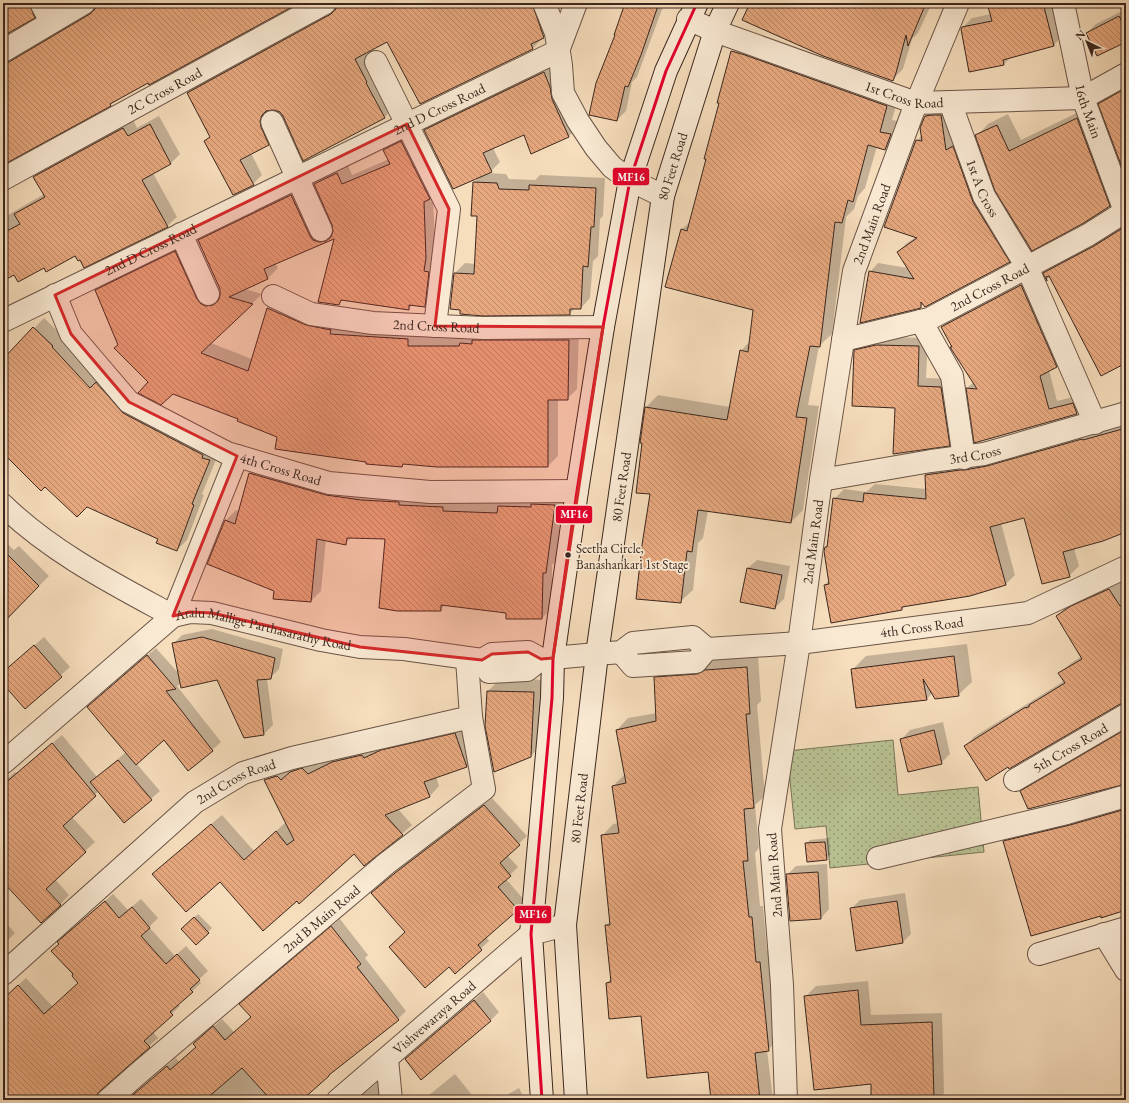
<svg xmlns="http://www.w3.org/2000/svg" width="1129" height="1103" viewBox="0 0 1129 1103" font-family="'EB Garamond',serif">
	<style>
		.green { fill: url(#green-dots); stroke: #7a7458 }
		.shadow { fill: #0003 }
		.building { fill: url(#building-back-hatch); stroke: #3b271e }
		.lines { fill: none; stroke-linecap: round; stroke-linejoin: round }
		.minor-casing { stroke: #6a5446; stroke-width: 24 }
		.tertiary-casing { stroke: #6a5446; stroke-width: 24 }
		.secondary-casing { stroke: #3b271e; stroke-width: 24 }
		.minor { stroke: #f9e9d3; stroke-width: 22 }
		.tertiary { stroke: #f9e9d3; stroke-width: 22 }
		.secondary { stroke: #f9e9d3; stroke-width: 22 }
		.bus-1-casing { stroke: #f9e9d3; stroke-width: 6 }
		.bus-1 { stroke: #e4002b; stroke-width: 3 }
		.marked { fill: #d62828; fill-opacity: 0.2; stroke: #d62828; stroke-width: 3; stroke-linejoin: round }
		.bus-dot { fill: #3b271e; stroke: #f9e9d3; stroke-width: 1.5 }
		.labels { text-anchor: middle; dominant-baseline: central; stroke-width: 3.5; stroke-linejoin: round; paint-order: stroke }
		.bus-label { font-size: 13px; fill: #3b271e; stroke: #f9e9d3; text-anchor: start }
		.street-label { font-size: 14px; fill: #3b271e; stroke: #f9e9d3 }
		.line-badge { stroke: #f9e9d3; stroke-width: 1.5 }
		.badge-label { font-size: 11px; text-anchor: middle; font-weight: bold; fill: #fff }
	</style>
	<defs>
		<pattern id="green-dots" width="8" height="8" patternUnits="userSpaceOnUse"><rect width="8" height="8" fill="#b9c293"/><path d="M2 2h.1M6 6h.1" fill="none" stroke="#989e77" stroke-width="1.8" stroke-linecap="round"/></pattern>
		<pattern id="building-back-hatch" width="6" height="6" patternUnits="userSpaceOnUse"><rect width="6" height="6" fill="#e7a87f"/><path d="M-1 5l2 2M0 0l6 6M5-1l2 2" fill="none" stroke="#bc8967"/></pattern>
	</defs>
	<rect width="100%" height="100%" fill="#f6ddbc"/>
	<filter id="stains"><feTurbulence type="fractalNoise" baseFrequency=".005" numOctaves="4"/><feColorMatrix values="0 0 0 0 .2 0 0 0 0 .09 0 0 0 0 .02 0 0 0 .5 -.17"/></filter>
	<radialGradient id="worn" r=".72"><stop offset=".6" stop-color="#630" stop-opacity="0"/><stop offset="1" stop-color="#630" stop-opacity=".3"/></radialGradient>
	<polygon class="green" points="893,740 898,795 978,787 984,852 830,868 826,826 795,829 787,751"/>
	<g class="shadow">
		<polygon points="3,3 41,3 43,8 34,17 3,35"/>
		<polygon points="97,3 297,3 149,82 116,100 110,105 3,164 3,50 20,53 96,7"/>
		<polygon points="338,3 543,3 553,27 533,48 421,103 387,41 365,52 393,108 384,118 284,116 280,111 274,109 269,109 270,118 277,134 268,144 251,153 262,175 253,184 205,141 211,136 188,93 197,84 337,7"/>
		<polygon points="626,3 664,3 664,4 637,77 632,82 626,111 617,120 616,34"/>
		<polygon points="751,3 932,3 918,33 912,39 903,69 892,80"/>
		<polygon points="988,3 1054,3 1062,36 1054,45 1011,57 1003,65 963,27 972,18 991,14"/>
		<polygon points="1126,9 1126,41 1087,33 1096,24"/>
		<polygon points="744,39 899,94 892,120 903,122 897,136 885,149 877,146 865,188 858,196 854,209 846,217 832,334 819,346 808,405 819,406 803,510 791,522 708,511 703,538 698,543 693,590 680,602 651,493 643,442 641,442 646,407 658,395 730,407 741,351 750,341 754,310 682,229 691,221 708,158 732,52"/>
		<polygon points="552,64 578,128 569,136 532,153 524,134 493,148 500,162 491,171 486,173 506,174 509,179 535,180 540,175 605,178 603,216 600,219 598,256 593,261 590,298 581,308 575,308 569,314 455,273 465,263 476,264 478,215 474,182 481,176 425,130 434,122"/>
		<polygon points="1126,85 1126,174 1100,104 1108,95"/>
		<polygon points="949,107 1018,253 1009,262 924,304 920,307 870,272 878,263 908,268 898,252 907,243 916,237 917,141 922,135 925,117 934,108"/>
		<polygon points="1089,107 1121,194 1109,206 977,136 988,124 1008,114 1021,140"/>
		<polygon points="159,116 180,154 170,164 153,173 177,217 167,226 85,266 76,254 44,266 14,274 3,280 3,218 44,194 35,177 44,168 133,119 137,128"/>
		<polygon points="412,132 433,194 435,247 434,296 424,306 412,305 409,309 344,299 338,304 335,237 275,263 278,268 268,278 245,289 262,294 211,343 252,359 267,308 278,298 417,330 417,336 467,337 579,330 577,389 567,399 558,399 558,456 548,466 437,466 405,463 402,466 367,461 278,437 239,418 149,382 119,345 97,290 107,280 185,242 217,297 221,296 220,289 199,240 209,230 302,185 330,233 334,232 315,184 325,174 347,163 352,175 389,159 385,150 395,140"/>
		<polygon points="1126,224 1126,362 1051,276 1047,279 1044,273 1053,264"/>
		<polygon points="1030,277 1065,357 1056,366 1049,370 1057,401 1081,395 1085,405 1076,413 975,441 967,388 974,382 952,347 953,346 942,327 950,319"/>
		<polygon points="44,318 63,336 101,379 220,450 202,494 204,495 187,540 177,550 159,538 46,486 3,452 3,351 6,358"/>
		<polygon points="885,337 928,338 926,378 950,379 958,436 949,445 896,407 855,351 864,342"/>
		<polygon points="1126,421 1126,531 1074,548 1079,566 1069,576 1025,517 1001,523 1015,575 1006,584 905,605 902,609 825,585 829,580 826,548 828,545 834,499 844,489 866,492 875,484 926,489 926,475 935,465"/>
		<polygon points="260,463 452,501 502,503 509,496 564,495 555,562 552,565 552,608 542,618 507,612 445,605 440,610 386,538 352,537 345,543 326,539 321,591 311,601 274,598 275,590 226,520 236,510 240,512 250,473"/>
		<polygon points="3,540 14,550 19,546 49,576 3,622"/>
		<polygon points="757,560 790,566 784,599 775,608 748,568"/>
		<polygon points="1120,579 1126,590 1126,702 965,746 975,736 1064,681 1060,674 1070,664 1082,656 1057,616 1067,606"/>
		<polygon points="212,629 283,649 279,669 270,678 267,679 273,725 264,734 217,679 181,683 177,686 221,742 212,750 188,769 164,739 136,763 160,791 151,799 99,791 72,817 95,842 55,879 69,895 60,905 3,880 3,783 15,772 17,773 62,735 97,777 126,752 88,707 156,648 180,675 173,644 182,635"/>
		<polygon points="44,637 70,667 25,707 3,682 3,673"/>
		<polygon points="967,644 972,682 958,695 932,693 927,699 857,707 853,669 866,656"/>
		<polygon points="758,656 761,701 757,705 765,796 755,805 759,848 755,853 760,906 763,906 767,951 771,951 780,1039 767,1050 773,1100 712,1100 709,1071 642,1015 607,983 611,978 606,925 611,921 602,836 613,824 619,823 613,786 625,774 617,730 628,718 657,713 655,678 666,666 709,663 718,659"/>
		<polygon points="501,678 547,680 544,742 531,756 488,691"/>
		<polygon points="943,722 950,754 941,763 902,739 910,730"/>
		<polygon points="465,724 477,756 467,766 436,777 439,786 430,796 398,809 412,825 402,834 364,864 354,853 297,899 220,881 163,865 222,815 254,851 286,822 266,780 275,770 287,766 291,771 301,762 313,759 318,765 343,752"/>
		<polygon points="1126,726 1126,783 1029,808 1021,791 1031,781"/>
		<polygon points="492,798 527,836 507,855 518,867 506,879 525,901 486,937 489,941 455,972 449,966 406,932 372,893 404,865"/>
		<polygon points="1126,802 1126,909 1004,841 1014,831"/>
		<polygon points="829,838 830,855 826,859 806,844 810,840"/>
		<polygon points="827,864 829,909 821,918 787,875 796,866"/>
		<polygon points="905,893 911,934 903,942 851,909 860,900"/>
		<polygon points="113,894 128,910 141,899 158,918 149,927 175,956 186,946 208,971 198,980 201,983 178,1004 180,1006 153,1032 158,1038 106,1084 104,1087 104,1094 107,1100 12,1100 3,1090 3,999 26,978 53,1007 79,983 60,944 67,934"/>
		<polygon points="198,914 212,928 196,944 182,929"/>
		<polygon points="340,919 368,955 365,958 406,1011 398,1019 335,1069 299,1100 209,1100 207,1098 204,1100 127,1100 176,1058 179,1062 197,1046 194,1044 222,1019 234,1032 252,1017 249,996"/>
		<polygon points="3,920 15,933 3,945"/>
		<polygon points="868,981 871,1015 942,1013 944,1093 937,1100 872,1100 872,1082 805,997 816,986"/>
		<polygon points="483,992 499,1012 490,1021 406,1059"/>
		<polygon points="455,1074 476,1100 423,1100"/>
		<polygon points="378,1082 392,1100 356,1100"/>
		<polygon points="519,1088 525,1100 498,1100"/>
	</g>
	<g class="building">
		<polygon points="3,3 29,3 35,18 3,36"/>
		<polygon points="96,3 299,3 149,85 148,83 110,104 111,106 3,165 3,63 9,62 90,14 95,9"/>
		<polygon points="337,3 532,3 544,38 531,44 533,49 420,104 387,42 355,59 367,82 366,83 385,118 303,161 283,116 280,112 274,110 266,111 262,115 260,121 261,127 269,145 240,160 254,185 233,195 204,141 210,137 187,93 331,14 336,9"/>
		<polygon points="625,3 659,3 641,55 628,87 625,86 617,121 589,115 596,83 615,35 614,35"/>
		<polygon points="750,3 926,3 908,46 906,35 896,73 893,81 823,56 742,20"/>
		<polygon points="987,3 1043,3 1054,46 1003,60 1004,65 969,72 961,29 962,27 992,21"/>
		<polygon points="1119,16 1126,30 1126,42 1097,56 1086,33"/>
		<polygon points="731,51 745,55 887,106 880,132 891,134 885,150 868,145 853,202 848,200 842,223 835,222 820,347 810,346 796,417 807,418 791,523 698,510 692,552 687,551 681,603 636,599 642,545 650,494 636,493 642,443 640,443 645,407 727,420 740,350 748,352 753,310 665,287 681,229 687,231 706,159 704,159 719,103 717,103"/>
		<polygon points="544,72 550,87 552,99 569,137 531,154 524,135 483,153 492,172 453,189 424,130"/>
		<polygon points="1126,88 1126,178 1098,104"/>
		<polygon points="933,115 941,115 946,150 953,146 973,202 1010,262 925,307 921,302 921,308 860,323 869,271 914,279 897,252 917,238 884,227 916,140 922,141 920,128 925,116"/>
		<polygon points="1077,118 1110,206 1082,224 1032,251 995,191 975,135 997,125 1009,151"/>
		<polygon points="150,124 171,164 142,180 168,227 84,268 80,260 78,261 75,256 46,272 44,268 18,282 14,275 3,281 3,233 20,224 14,214 45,197 33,177 123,128 128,136"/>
		<polygon points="401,141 430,199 424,202 426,258 424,271 429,272 425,307 409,305 409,310 341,300 339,305 318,302 334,239 264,269 268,279 229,297 253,304 201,353 248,371 267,308 306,325 331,330 330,334 408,339 408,346 459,346 460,343 472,344 472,340 569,340 568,400 548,400 548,467 437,467 403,464 402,467 366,464 366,462 275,449 277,437 237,421 238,419 173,394 161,405 138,393 148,382 114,348 118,345 95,290 175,251 197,299 201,304 206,306 213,305 218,301 220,296 220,289 198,240 291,195 310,236 313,240 319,242 326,241 331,237 333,231 332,225 314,184 337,173 342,184 390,164 383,150"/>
		<polygon points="473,182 497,183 499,189 529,190 529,185 596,188 594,227 591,227 588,267 583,266 581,309 570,309 570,315 483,316 460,314 460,310 450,309 454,273 474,274 477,216 471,216"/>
		<polygon points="1126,226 1126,363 1101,376 1049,276 1046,277 1047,281 1043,273 1094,246"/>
		<polygon points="1021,285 1057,367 1040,376 1049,409 1073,403 1077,414 974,443 966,388 977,389 950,347 952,347 941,327"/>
		<polygon points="33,327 53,346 52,347 90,388 96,382 123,413 203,455 202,458 210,460 192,504 194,505 177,551 156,543 158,539 87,507 77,517 45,487 41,491 3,453 3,359"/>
		<polygon points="876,345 919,346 918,386 941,387 950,446 893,454 895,408 852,406 854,350"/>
		<polygon points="1126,428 1126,532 1103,541 1063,552 1070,577 1042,584 1024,518 990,527 1006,585 970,596 902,607 902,610 831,623 824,585 829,584 824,551 825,547 827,547 833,498 863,502 864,493 926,499 925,475 960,470 965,470 987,466 1082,439 1083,440"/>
		<polygon points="249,473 326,495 361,500 399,502 399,505 443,507 443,511 497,513 498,506 531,507 531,504 555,505 546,573 543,573 542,619 506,619 506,613 441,605 441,611 397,611 379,608 385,539 347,538 346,545 317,539 311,602 273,599 274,591 207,564 225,520 235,524"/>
		<polygon points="3,550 39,586 3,623"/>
		<polygon points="747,568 782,575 775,609 740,602"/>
		<polygon points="1109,589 1120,606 1126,602 1126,703 1120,704 1009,769 1008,767 986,781 964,746 1024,708 1029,707 1029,705 1065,683 1058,673 1082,659 1056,616 1071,606"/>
		<polygon points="202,637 275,658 271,679 257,680 264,735 244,738 217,680 181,688 172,643"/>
		<polygon points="34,645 62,677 25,709 3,684 3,672"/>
		<polygon points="147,655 176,689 166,691 213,751 188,771 164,740 136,765 87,707"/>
		<polygon points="954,656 959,696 935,699 923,679 927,700 856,708 851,669"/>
		<polygon points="747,667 750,714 746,714 754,808 744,809 748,861 743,861 749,917 752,917 756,962 760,962 769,1051 755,1053 760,1100 711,1100 708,1072 647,1078 641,1016 609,1019 606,983 611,982 605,925 610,925 601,835 619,833 612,786 626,783 616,730 656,721 654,677 697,674 705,670"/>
		<polygon points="487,691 534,692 531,757 494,772 485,726"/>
		<polygon points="1126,729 1126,784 1028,809 1020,791"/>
		<polygon points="934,730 942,764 908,772 900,739"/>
		<polygon points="455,733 467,767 424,782 430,797 385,815 403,835 364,866 354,854 299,904 297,901 263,931 220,882 186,912 152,874 211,824 244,860 276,831 287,845 294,840 264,780 277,776 281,780 290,772 302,768 308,774 332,762 362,755 364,758 381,750"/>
		<polygon points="52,743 96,796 63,826 86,852 46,889 61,905 41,923 3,882 3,785"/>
		<polygon points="118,760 152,800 124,823 90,782"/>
		<polygon points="484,805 520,845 500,863 511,876 498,887 518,910 478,945 482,950 455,974 449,967 425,988 389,947 405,932 371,893 395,873"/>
		<polygon points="1126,809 1126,910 1101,918 1101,916 1031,936 1003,841 1070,825"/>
		<polygon points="825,842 827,860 807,862 805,843"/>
		<polygon points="818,872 821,919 790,921 786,874"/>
		<polygon points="105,901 119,918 132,907 150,928 141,936 166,964 177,954 200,980 190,989 193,992 170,1012 173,1015 144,1041 150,1047 100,1091 96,1096 96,1100 11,1100 3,1091 3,999 18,985 44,1014 78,983 72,976 73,974 51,951 59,944 57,942"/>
		<polygon points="897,901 903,943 856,951 850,908"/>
		<polygon points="194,917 209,933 196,945 181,929"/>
		<polygon points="331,926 361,964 357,967 399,1020 329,1075 329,1076 302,1100 271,1100 242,1068 205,1100 127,1100 167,1066 170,1070 196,1047 193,1044 213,1026 225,1040 251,1017 239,1004"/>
		<polygon points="858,990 861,1025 932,1022 934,1100 871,1100 871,1084 814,1090 804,996"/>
		<polygon points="474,1000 491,1021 421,1080 405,1059"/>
	</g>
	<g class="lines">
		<defs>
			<g id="minor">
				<polyline points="41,3 51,22"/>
				<path id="s1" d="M1063,3L1083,98L1126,214"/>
				<path id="s2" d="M688,19L715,31L916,103L1083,98L1126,74"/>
				<polyline points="376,62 449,209 435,326"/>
				<path id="s3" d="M950,102L984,196L1027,267L1095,423"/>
				<polyline points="272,122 321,230"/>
				<path id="s4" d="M3,179L325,3"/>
				<polyline points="181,234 208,294"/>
				<path id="s5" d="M55,295L71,334L129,402L227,453L329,483L430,492L577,491"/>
				<path id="s6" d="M273,296L311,314L373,323L483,328L603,327"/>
				<path id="s7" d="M3,321L558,51L576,3"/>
				<polyline points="921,321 952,376 964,458"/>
				<path id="s8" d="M843,340L929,319L1088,235L1126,211"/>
				<path id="s9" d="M821,480L931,461L984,454L1126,413"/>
				<path d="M3,505C51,552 114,584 173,616L237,456"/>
				<path id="s10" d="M707,649L799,643L1028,613L1126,567"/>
				<polyline points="621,652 633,666 696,662 707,649"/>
				<polyline points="597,654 621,652 633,643 693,637 707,649"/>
				<path id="s11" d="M1015,780L1126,715"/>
				<polyline points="878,858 1067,813 1126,796"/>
				<polyline points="1104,934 1126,970"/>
				<polyline points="1039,954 1126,928"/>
				<path id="s12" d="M3,974L195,802L243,773L292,758L471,717L467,659"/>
				<polyline points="387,1059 391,1100"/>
				<path id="s13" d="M108,1100L141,1071L387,863L484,789L471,717"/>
				<path id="s14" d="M338,1100L531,934L565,925"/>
			</g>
			<g id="tertiary">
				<polyline points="544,3 556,33 561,65 563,93 578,121 596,148 612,167 630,180 663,196"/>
				<polyline points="3,51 84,3"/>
				<polyline points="541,659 528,652 492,654 482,660 489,672 527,670 541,659 597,654"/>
				<path id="s15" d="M3,763L173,616L190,612L212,613L321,640L360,647L404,649L482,660"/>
				<path id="s16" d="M786,1100L782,985L770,829L799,643L821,480L854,271L912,114L958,3"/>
			</g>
			<g id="secondary">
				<polyline points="542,1100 531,934 552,698 553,658 577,491 603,327 630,180 666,71 697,3"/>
				<path id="s17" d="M576,1100L565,925L597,654L663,196L715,31L728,3"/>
			</g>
		</defs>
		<use href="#minor" class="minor-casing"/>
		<use href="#tertiary" class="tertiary-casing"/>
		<use href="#secondary" class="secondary-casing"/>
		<use href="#minor" class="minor"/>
		<use href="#tertiary" class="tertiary"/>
		<use href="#secondary" class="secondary"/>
		<defs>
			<polyline id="bus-1" points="542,1100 531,934 552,698 553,658 577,491 603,327 630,180 666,71 697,3"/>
		</defs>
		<use href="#bus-1" class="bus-1-casing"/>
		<use href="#bus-1" class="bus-1"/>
	</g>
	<path class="marked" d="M407,124L449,209L435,326L603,327L553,658L541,659L528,652L492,654L482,660L360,647L212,613L190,612L173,616L237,456L129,402L71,334L55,295Z"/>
	<circle class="bus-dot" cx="568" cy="555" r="3.5"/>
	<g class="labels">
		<g class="bus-label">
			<text x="576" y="548">Seetha Circle,<tspan x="576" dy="16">Banashankari 1st Stage</tspan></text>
		</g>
		<g class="street-label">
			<text stroke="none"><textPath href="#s4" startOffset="184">2C Cross Road</textPath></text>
			<text stroke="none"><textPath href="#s2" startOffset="230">1st Cross Road</textPath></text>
			<text stroke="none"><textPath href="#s7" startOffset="485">2nd D Cross Road</textPath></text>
			<text stroke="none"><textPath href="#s1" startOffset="111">16th Main</textPath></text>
			<text stroke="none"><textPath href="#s17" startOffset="942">80 Feet Road</textPath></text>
			<text stroke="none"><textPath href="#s3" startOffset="92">1st A Cross</textPath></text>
			<text stroke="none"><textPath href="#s16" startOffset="886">2nd Main Road</textPath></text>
			<text stroke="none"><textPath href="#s7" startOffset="164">2nd D Cross Road</textPath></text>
			<text stroke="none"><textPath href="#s8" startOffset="157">2nd Cross Road</textPath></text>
			<text stroke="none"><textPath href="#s6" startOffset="168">2nd Cross Road</textPath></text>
			<text stroke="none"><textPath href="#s9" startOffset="156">3rd Cross</textPath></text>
			<text stroke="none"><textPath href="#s5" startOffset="298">4th Cross Road</textPath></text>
			<text stroke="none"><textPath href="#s17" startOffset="617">80 Feet Road</textPath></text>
			<text stroke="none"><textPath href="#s16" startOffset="562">2nd Main Road</textPath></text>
			<text stroke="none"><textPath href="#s10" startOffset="216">4th Cross Road</textPath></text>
			<text stroke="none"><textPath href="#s15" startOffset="317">Aralu Mallige Parthasarathy Road</textPath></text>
			<text stroke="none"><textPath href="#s11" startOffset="64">5th Cross Road</textPath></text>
			<text stroke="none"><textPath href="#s12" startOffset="304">2nd Cross Road</textPath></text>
			<text stroke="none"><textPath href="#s17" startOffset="293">80 Feet Road</textPath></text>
			<text transform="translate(774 875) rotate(-94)">2nd Main Road</text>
			<text stroke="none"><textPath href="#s13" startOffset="280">2nd B Main Road</textPath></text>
			<text stroke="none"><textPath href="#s14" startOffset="127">Vishvewaraya Road</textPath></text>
		</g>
	</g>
	<g class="line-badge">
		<rect x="612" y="167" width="38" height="19" rx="4" fill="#e4002b"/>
		<rect x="555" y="505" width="38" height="19" rx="4" fill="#e4002b"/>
		<rect x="514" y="905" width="38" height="19" rx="4" fill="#e4002b"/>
	</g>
	<g class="badge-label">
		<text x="631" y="181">MF16</text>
		<text x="574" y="518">MF16</text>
		<text x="533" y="918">MF16</text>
	</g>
	<rect width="1129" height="1103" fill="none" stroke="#f6ddbc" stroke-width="16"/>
	<rect x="4" y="4" width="1121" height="1095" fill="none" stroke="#3b271e" stroke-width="2"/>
	<rect x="8" y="8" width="1113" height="1087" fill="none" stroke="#3b271e"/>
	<g transform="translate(1087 42) rotate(317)" stroke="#f9e9d3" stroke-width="3" paint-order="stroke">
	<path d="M0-3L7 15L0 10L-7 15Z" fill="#3b271e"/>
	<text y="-6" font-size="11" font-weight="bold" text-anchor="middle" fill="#3b271e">N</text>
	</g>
	<rect width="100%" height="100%" filter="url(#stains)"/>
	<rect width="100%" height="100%" fill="url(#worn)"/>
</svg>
